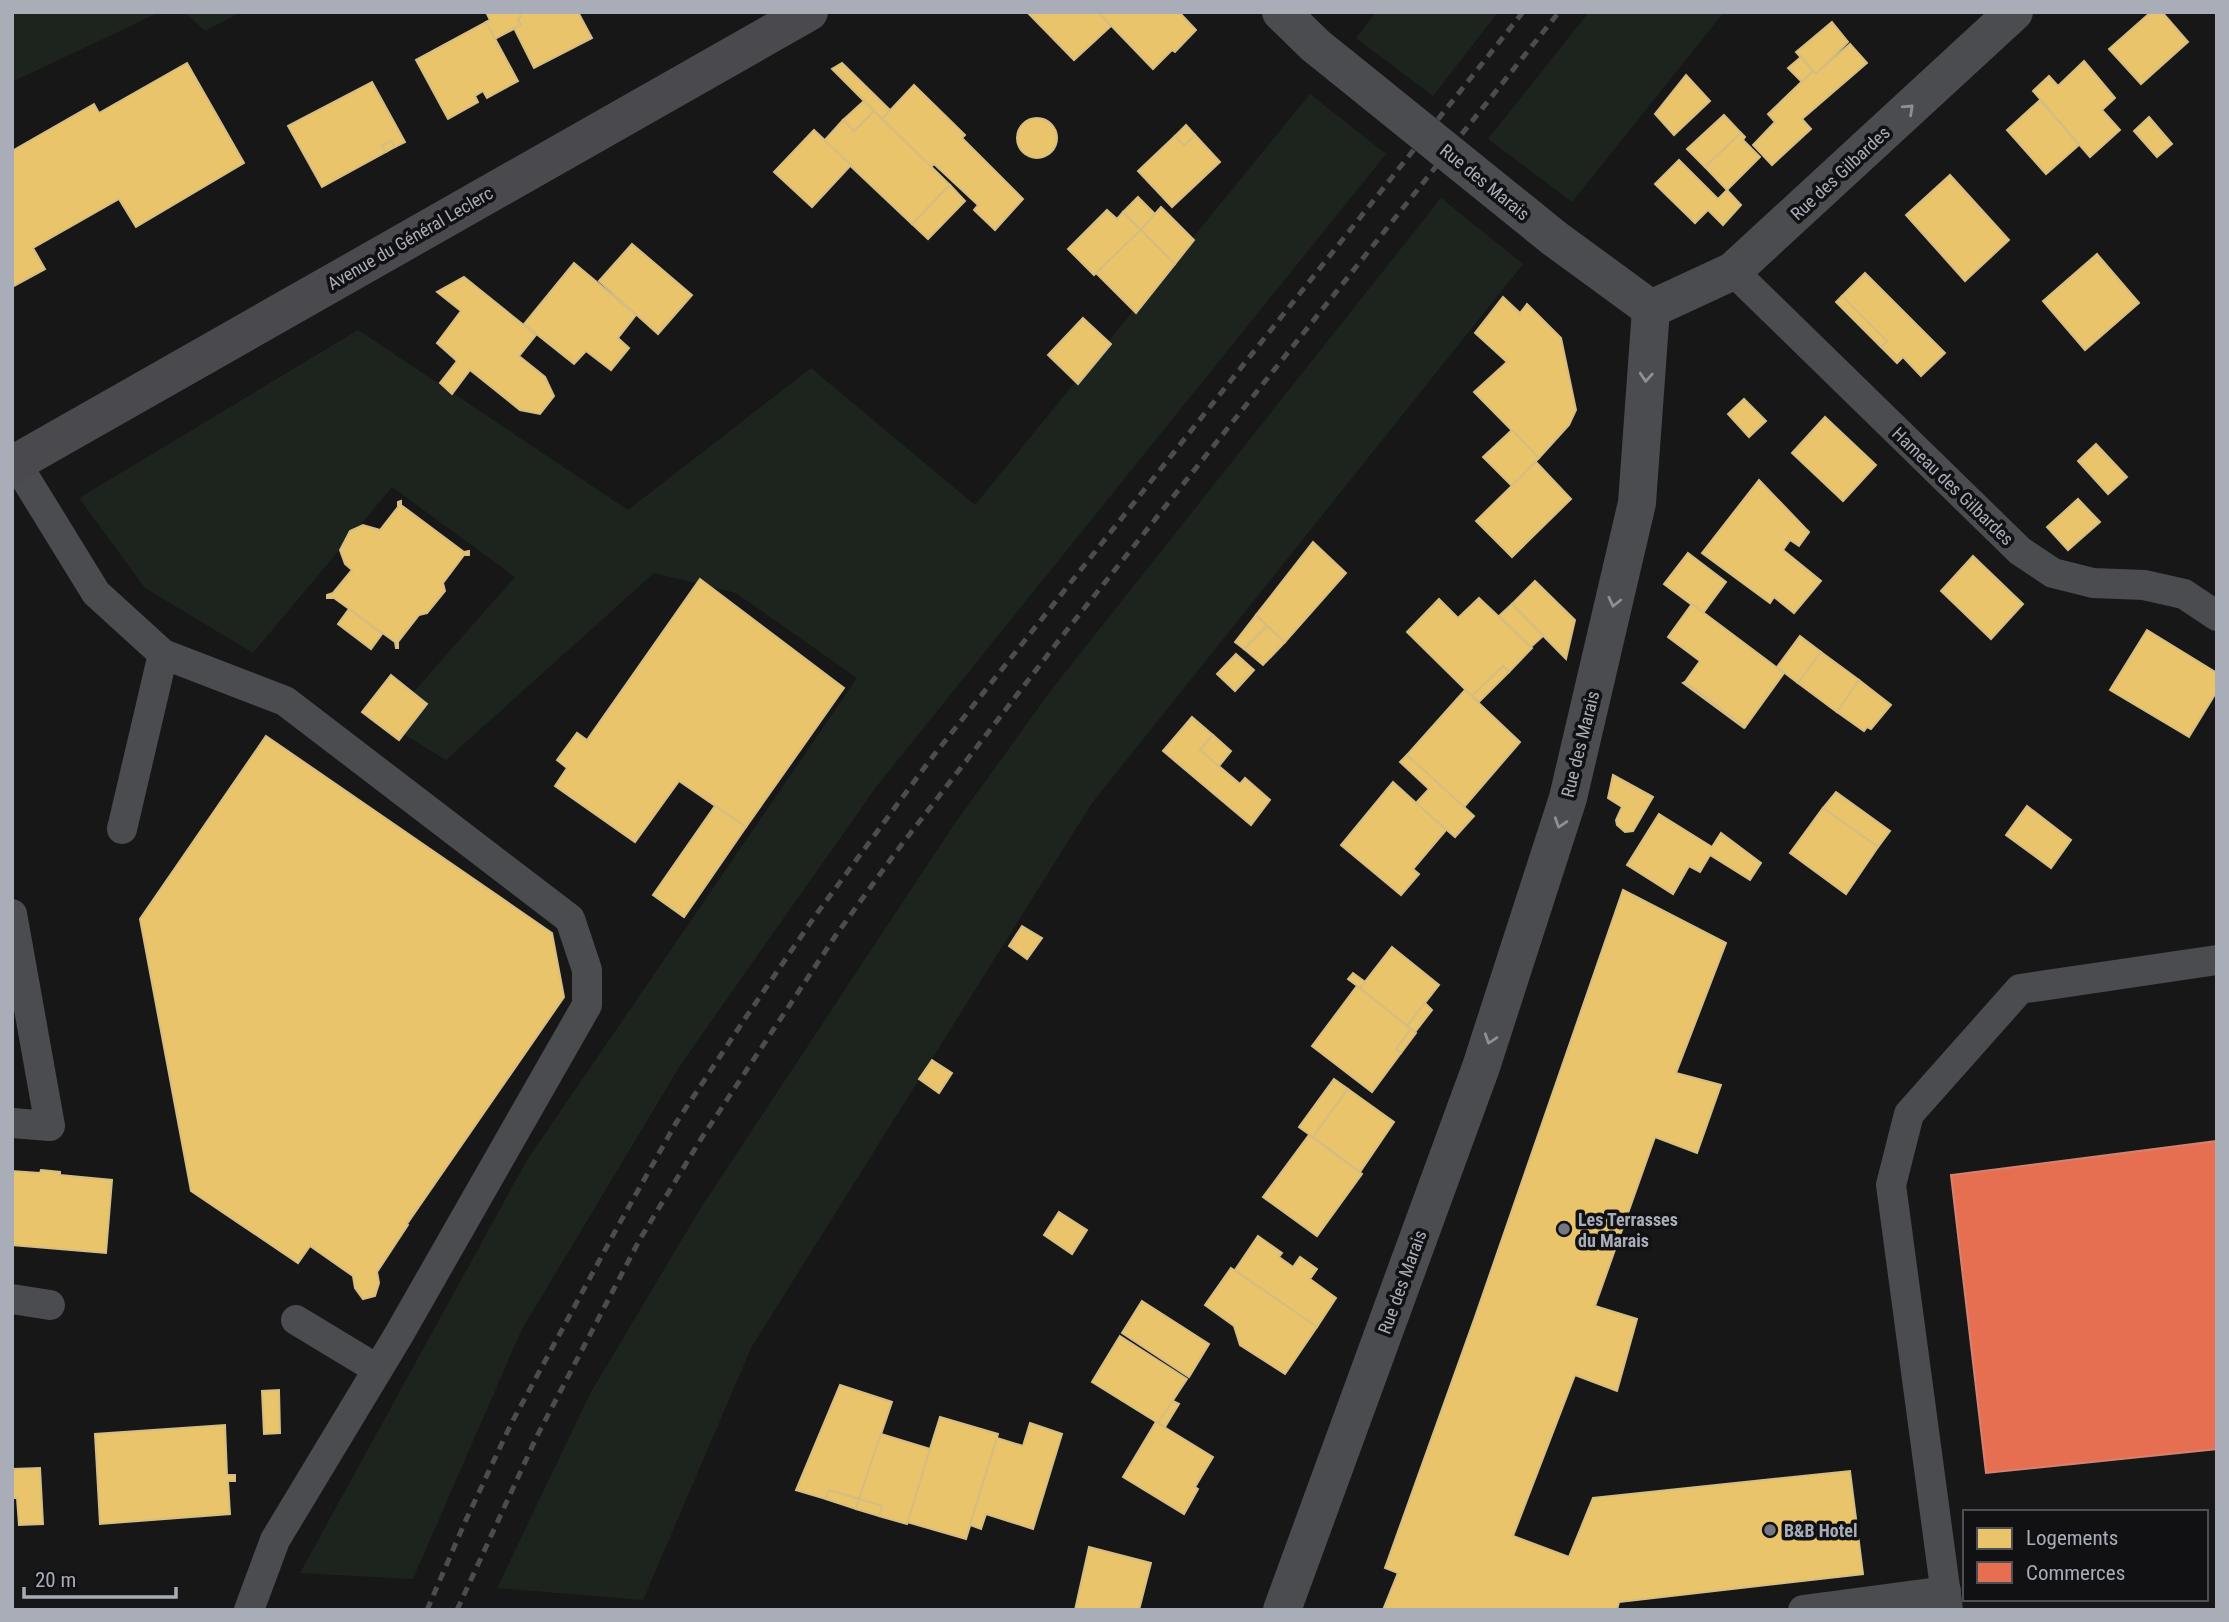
<svg xmlns="http://www.w3.org/2000/svg" width="2229" height="1622" viewBox="0 0 2229 1622" font-family="'Roboto Condensed',sans-serif">
	<style>
		.green { fill: #1d241e }
		.homes { fill: #e9c46a; stroke: #d6bd81; stroke-width: 2 }
		.shops { fill: #e76f51; stroke: #d48270; stroke-width: 2 }
		.lines { fill: none; stroke-linecap: round; stroke-linejoin: round }
		.lane { stroke: #4b4c50; stroke-width: 30 }
		.street { stroke: #4b4c50; stroke-width: 38 }
		.secondary { stroke: #4a4a4e; stroke-width: 38 }
		.rail { stroke: #4b4c4f; stroke-width: 5; stroke-dasharray: 9 7; stroke-linecap: butt }
		.street-bridge { stroke: #4b4c50; stroke-width: 38 }
		.oneway { stroke: #8c9099 }
		.poi-dot { fill: #757880; stroke: #111113; stroke-width: 2.5 }
		.labels { text-anchor: middle; dominant-baseline: central; stroke-width: 7; stroke-linejoin: round; paint-order: stroke }
		.street-label { font-size: 18px; fill: #a8adb8; stroke: #111113 }
		.poi-label { font-size: 18px; font-weight: bold; fill: #a8adb8; stroke: #111113; text-anchor: start }
	</style>
	<rect width="100%" height="100%" fill="#171717"/>
	<g class="green">
		<polygon points="12,12 160,12 12,82"/>
		<polygon points="185,12 241,12 205,31"/>
		<polygon points="1376,12 1498,12 1433,96 1356,38"/>
		<polygon points="1589,12 1724,12 1572,202 1488,139"/>
		<polygon points="1310,94 1386,154 876,787 681,1064 521,1331 413,1579 300,1573 527,1160 857,678 736,593 654,573 446,760 386,723 515,577 392,487 253,653 145,588 79,498 358,330 628,510 811,368 975,505"/>
		<polygon points="1441,198 1523,264 1092,803 751,1348 643,1600 497,1588 591,1392 702,1206 953,826 1052,689"/>
	</g>
	<g class="homes">
		<polygon points="486,12 519,12 521,17 518,20 521,25 495,39 486,22 490,20"/>
		<polygon points="519,12 578,12 592,38 534,68 514,28 521,25 518,20 521,17"/>
		<polygon points="1027,12 1098,12 1111,26 1074,60"/>
		<polygon points="1098,12 1179,12 1196,30 1175,52 1172,50 1153,69"/>
		<polygon points="2151,12 2162,12 2188,42 2141,84 2109,49"/>
		<polygon points="486,22 518,81 487,98 483,91 475,96 478,102 448,119 416,60"/>
		<polygon points="1832,22 1848,42 1816,74 1796,52"/>
		<polygon points="1850,44 1867,63 1802,119 1811,129 1772,165 1753,145 1775,122 1768,114 1813,71 1816,74"/>
		<polygon points="1801,57 1813,71 1802,82 1788,68"/>
		<polygon points="2084,61 2115,98 2102,110 2120,130 2090,157 2033,91 2049,76 2058,86"/>
		<polygon points="187,63 244,163 136,227 119,199 33,248 45,269 12,287 12,151 94,104 99,113"/>
		<polygon points="842,63 890,110 882,119 832,69"/>
		<polygon points="1686,75 1710,101 1674,135 1655,114"/>
		<polygon points="372,82 405,142 395,147 391,141 382,146 386,152 322,187 288,126"/>
		<polygon points="914,85 965,135 962,138 1023,199 995,230 974,210 978,205 934,164 931,167 882,119"/>
		<polygon points="2040,100 2079,145 2046,174 2007,130"/>
		<polygon points="864,101 874,111 854,131 843,120"/>
		<polygon points="874,111 950,185 912,224 824,141 843,120 854,131"/>
		<polygon points="1724,115 1741,133 1705,167 1687,149"/>
		<polygon points="2149,117 2172,144 2157,157 2134,131"/>
		<circle cx="1037" cy="138" r="20"/>
		<polygon points="1186,125 1195,135 1184,146 1175,136"/>
		<polygon points="814,130 851,165 812,207 774,172"/>
		<polygon points="1741,133 1745,137 1743,140 1760,157 1727,190 1705,167"/>
		<polygon points="1195,135 1220,162 1172,207 1138,171 1175,136 1184,146"/>
		<polygon points="391,141 395,147 386,152 382,146"/>
		<polygon points="1679,160 1718,199 1727,190 1741,205 1723,225 1708,210 1695,223 1655,184"/>
		<polygon points="1950,175 2009,240 1965,281 1906,215"/>
		<polygon points="950,185 965,201 928,239 912,224"/>
		<polygon points="1138,197 1155,214 1141,230 1123,212"/>
		<polygon points="1161,207 1194,240 1175,264 1141,230"/>
		<polygon points="1107,210 1117,219 1123,212 1141,230 1094,275 1068,249"/>
		<polygon points="1141,230 1175,264 1136,313 1096,273"/>
		<polygon points="632,244 692,295 658,334 599,281"/>
		<polygon points="2097,254 2139,303 2085,350 2043,301"/>
		<polygon points="574,263 636,315 618,338 629,348 611,370 586,351 574,364 524,324"/>
		<polygon points="1865,273 1945,353 1921,376 1903,357 1897,363 1881,347 1887,341 1842,296"/>
		<polygon points="464,277 536,335 519,356 545,377 554,396 540,414 520,410 470,370 452,394 440,383 457,361 437,343 461,311 437,292"/>
		<polygon points="1842,296 1887,341 1881,347 1836,302"/>
		<polygon points="1503,297 1520,313 1527,304 1561,338 1576,410 1569,425 1539,458 1474,392 1507,362 1475,333"/>
		<polygon points="1083,318 1111,344 1078,384 1048,355"/>
		<polygon points="1744,399 1766,421 1749,437 1728,414"/>
		<polygon points="1825,417 1876,465 1843,501 1792,453"/>
		<polygon points="1512,430 1539,458 1512,486 1483,457"/>
		<polygon points="2096,444 2127,477 2108,494 2078,461"/>
		<polygon points="1536,462 1571,499 1512,557 1476,521"/>
		<polygon points="1759,480 1809,532 1799,546 1790,540 1783,550 1821,581 1794,613 1774,597 1770,603 1702,553"/>
		<polygon points="2078,499 2100,522 2068,550 2047,527"/>
		<polygon points="401,501 401,505 464,552 469,551 469,555 464,555 443,583 445,591 427,613 419,615 398,642 398,648 396,648 395,642 334,598 327,598 327,595 333,593 352,570 345,564 340,550 350,531 363,525 380,530 398,507 398,502"/>
		<polygon points="1313,542 1346,573 1285,642 1256,615"/>
		<polygon points="1688,553 1726,582 1703,613 1664,584"/>
		<polygon points="1973,556 2023,604 1991,639 1941,591"/>
		<polygon points="700,579 844,688 746,827 679,781 635,842 555,786 567,768 557,760 577,733 587,740"/>
		<polygon points="1535,581 1575,620 1566,659 1512,604"/>
		<polygon points="1479,598 1532,648 1509,672 1503,666 1472,696 1407,632 1439,599 1458,618"/>
		<polygon points="1512,604 1543,636 1531,647 1499,616"/>
		<polygon points="1692,604 1784,673 1745,727 1685,682 1700,661 1668,637"/>
		<polygon points="349,609 382,634 371,649 338,624"/>
		<polygon points="1256,615 1267,626 1244,649 1235,642"/>
		<polygon points="1267,626 1285,642 1263,665 1244,649"/>
		<polygon points="2147,630 2217,673 2217,691 2189,737 2110,690"/>
		<polygon points="1800,636 1821,652 1798,683 1777,667"/>
		<polygon points="1821,652 1859,680 1837,712 1798,683"/>
		<polygon points="1236,654 1254,670 1235,691 1217,674"/>
		<polygon points="1503,666 1509,672 1479,702 1472,696"/>
		<polygon points="391,675 427,704 399,740 362,712"/>
		<polygon points="1859,680 1891,705 1871,729 1867,727 1864,731 1837,712"/>
		<polygon points="1685,682 1745,727 1744,728 1683,683"/>
		<polygon points="1465,690 1520,742 1464,807 1407,755"/>
		<polygon points="1192,717 1213,735 1200,750 1240,784 1245,778 1270,800 1251,825 1163,751"/>
		<polygon points="1213,735 1231,751 1219,766 1200,750"/>
		<polygon points="266,736 552,933 564,997 407,1224 408,1225 377,1272 379,1283 375,1296 363,1299 355,1288 353,1276 310,1246 298,1263 191,1191 140,919"/>
		<polygon points="1407,755 1474,816 1455,837 1416,803 1429,789 1400,762"/>
		<polygon points="1613,775 1653,797 1633,831 1625,832 1617,825 1616,820 1622,807 1608,798"/>
		<polygon points="1393,782 1446,830 1413,869 1419,874 1401,895 1341,845"/>
		<polygon points="1836,792 1890,831 1878,847 1823,808"/>
		<polygon points="715,806 746,827 684,917 653,895"/>
		<polygon points="2027,806 2071,840 2051,868 2006,835"/>
		<polygon points="1823,808 1878,847 1846,894 1790,853"/>
		<polygon points="1659,814 1712,847 1721,833 1761,863 1750,880 1710,855 1700,872 1689,866 1673,894 1627,865"/>
		<polygon points="1623,890 1726,943 1676,1073 1721,1085 1697,1153 1655,1137 1595,1306 1637,1319 1617,1391 1575,1375 1513,1536 1569,1557 1593,1498 1850,1471 1863,1574 1619,1602 1617,1610 1383,1610 1398,1573 1385,1568 1475,1317"/>
		<polygon points="1022,926 1042,938 1027,959 1009,946"/>
		<polygon points="1392,947 1439,985 1407,1026 1360,988"/>
		<polygon points="1353,973 1365,982 1360,988 1348,979"/>
		<polygon points="1357,986 1411,1029 1396,1049 1401,1053 1372,1092 1312,1046"/>
		<polygon points="1425,1003 1432,1010 1415,1032 1407,1026"/>
		<polygon points="1411,1029 1416,1033 1401,1053 1396,1049"/>
		<polygon points="932,1060 952,1073 939,1093 919,1079"/>
		<polygon points="1334,1079 1348,1089 1313,1137 1299,1127"/>
		<polygon points="1348,1089 1394,1122 1360,1172 1313,1137"/>
		<polygon points="1309,1135 1362,1174 1317,1236 1263,1197"/>
		<polygon points="41,1170 60,1172 60,1175 112,1180 106,1253 12,1245 12,1171 40,1173"/>
		<polygon points="1059,1212 1087,1230 1072,1254 1044,1235"/>
		<polygon points="1258,1236 1282,1253 1279,1257 1293,1267 1300,1257 1317,1269 1310,1279 1336,1298 1317,1327 1235,1270"/>
		<polygon points="1231,1268 1317,1327 1285,1374 1240,1345 1234,1326 1205,1305"/>
		<polygon points="1142,1301 1209,1344 1189,1377 1122,1333"/>
		<polygon points="1120,1336 1187,1379 1158,1423 1092,1382"/>
		<polygon points="840,1385 892,1402 859,1499 829,1490 826,1499 796,1490"/>
		<polygon points="279,1390 280,1433 264,1434 262,1391"/>
		<polygon points="1173,1401 1179,1404 1165,1427 1158,1423"/>
		<polygon points="940,1417 998,1434 966,1539 907,1522"/>
		<polygon points="1156,1422 1213,1457 1195,1487 1198,1489 1184,1514 1123,1477"/>
		<polygon points="1030,1423 1062,1434 1033,1529 986,1514 981,1529 970,1525 997,1438 1023,1446"/>
		<polygon points="225,1425 227,1475 235,1475 235,1481 228,1481 230,1514 100,1524 95,1434"/>
		<polygon points="881,1434 930,1449 907,1524 879,1516 882,1506 859,1499"/>
		<polygon points="40,1468 43,1524 19,1525 17,1498 12,1498 12,1469"/>
		<polygon points="829,1490 859,1499 856,1509 826,1499"/>
		<polygon points="859,1499 882,1506 879,1516 856,1509"/>
		<polygon points="1089,1547 1151,1563 1139,1610 1075,1610"/>
	</g>
	<polygon class="shops" points="2217,1141 2217,1449 1986,1473 1951,1175"/>
	<g class="lines">
		<g class="lane">
			<polyline points="1733,271 2020,551 2053,573 2093,583 2144,585 2184,594 2217,616"/>
			<polyline points="16,463 96,593 163,654 285,701 570,919 587,970 587,1005 398,1336 275,1540 249,1610"/>
			<polyline points="122,829 163,654"/>
			<polyline points="12,914 50,1126 12,1123"/>
			<polyline points="12,1299 50,1305"/>
			<polyline points="296,1320 377,1369"/>
			<polyline points="1803,1610 1946,1591"/>
			<polyline points="1948,1610 1891,1185 1909,1114 2020,989 2217,960"/>
		</g>
		<g class="street">
			<polyline points="1281,12 1316,46 1341,66"/>
			<polyline points="1554,238 1651,309"/>
			<polyline points="1651,309 1733,271 2014,12"/>
			<polyline points="1282,1610 1481,1067 1568,798 1637,503 1651,309"/>
		</g>
		<polyline class="secondary" points="12,465 809,12"/>
		<g class="rail">
			<polyline points="427,1610 465,1522 511,1424 618,1226 676,1123 744,1020 815,916 930,760 1523,12"/>
			<polyline points="457,1610 537,1436 640,1239 701,1139 836,935 896,852 1063,635 1559,12"/>
		</g>
		<polyline class="street-bridge" points="1341,66 1554,238"/>
	</g>
	<defs><path id="oneway-chevron" d="M-2-3.5L2.5 0L-2 3.5" fill="none" stroke-width="1.6" stroke-linecap="round" stroke-linejoin="round" transform="scale(1.75)"/></defs>
	<g class="oneway">
		<use href="#oneway-chevron" transform="translate(1909 109) rotate(-43)"/>
		<use href="#oneway-chevron" transform="translate(1646 377) rotate(94)"/>
		<use href="#oneway-chevron" transform="translate(1614 602) rotate(103)"/>
		<use href="#oneway-chevron" transform="translate(1560 823) rotate(108)"/>
		<use href="#oneway-chevron" transform="translate(1490 1039) rotate(108)"/>
	</g>
	<g class="poi-dot">
		<circle cx="1564" cy="1229" r="7"/>
		<circle cx="1770" cy="1530" r="7"/>
	</g>
	<g class="labels">
		<g class="street-label">
			<text transform="translate(1840 173) rotate(-43)">Rue des Gilbardes</text>
			<text transform="translate(1485 182) rotate(39)">Rue des Marais</text>
			<text transform="translate(410 238) rotate(-30)">Avenue du Général Leclerc</text>
			<text transform="translate(1953 486) rotate(44)">Hameau des Gilbardes</text>
			<text transform="translate(1580 744) rotate(-76)">Rue des Marais</text>
			<text transform="translate(1402 1282) rotate(-70)">Rue des Marais</text>
		</g>
		<g class="poi-label">
			<text x="1578" y="1219">Les Terrasses<tspan x="1578" dy="21">du Marais</tspan></text>
			<text x="1784" y="1530">B&amp;B Hotel</text>
		</g>
	</g>
	<rect width="2229" height="1622" fill="none" stroke="#a8adb8" stroke-width="28"/>
	<rect x="1963" y="1510" width="245" height="91" fill="#111113" stroke="#4d4f55" stroke-width="2"/>
	<rect x="1977" y="1528" width="35" height="21" fill="#e9c46a" stroke="#4d4f55" stroke-width="2"/>
	<text x="2026" y="1545" font-size="21" fill="#a8adb8">Logements</text>
	<rect x="1977" y="1562" width="35" height="21" fill="#e76f51" stroke="#4d4f55" stroke-width="2"/>
	<text x="2026" y="1580" font-size="21" fill="#a8adb8">Commerces</text>
	<path d="M24 1587v10h152v-10" fill="none" stroke="#a8adb8" stroke-width="3.5"/>
	<text x="35" y="1587" font-size="21" fill="#a8adb8" stroke="#111113" stroke-width="5" paint-order="stroke">20 m</text>
</svg>
